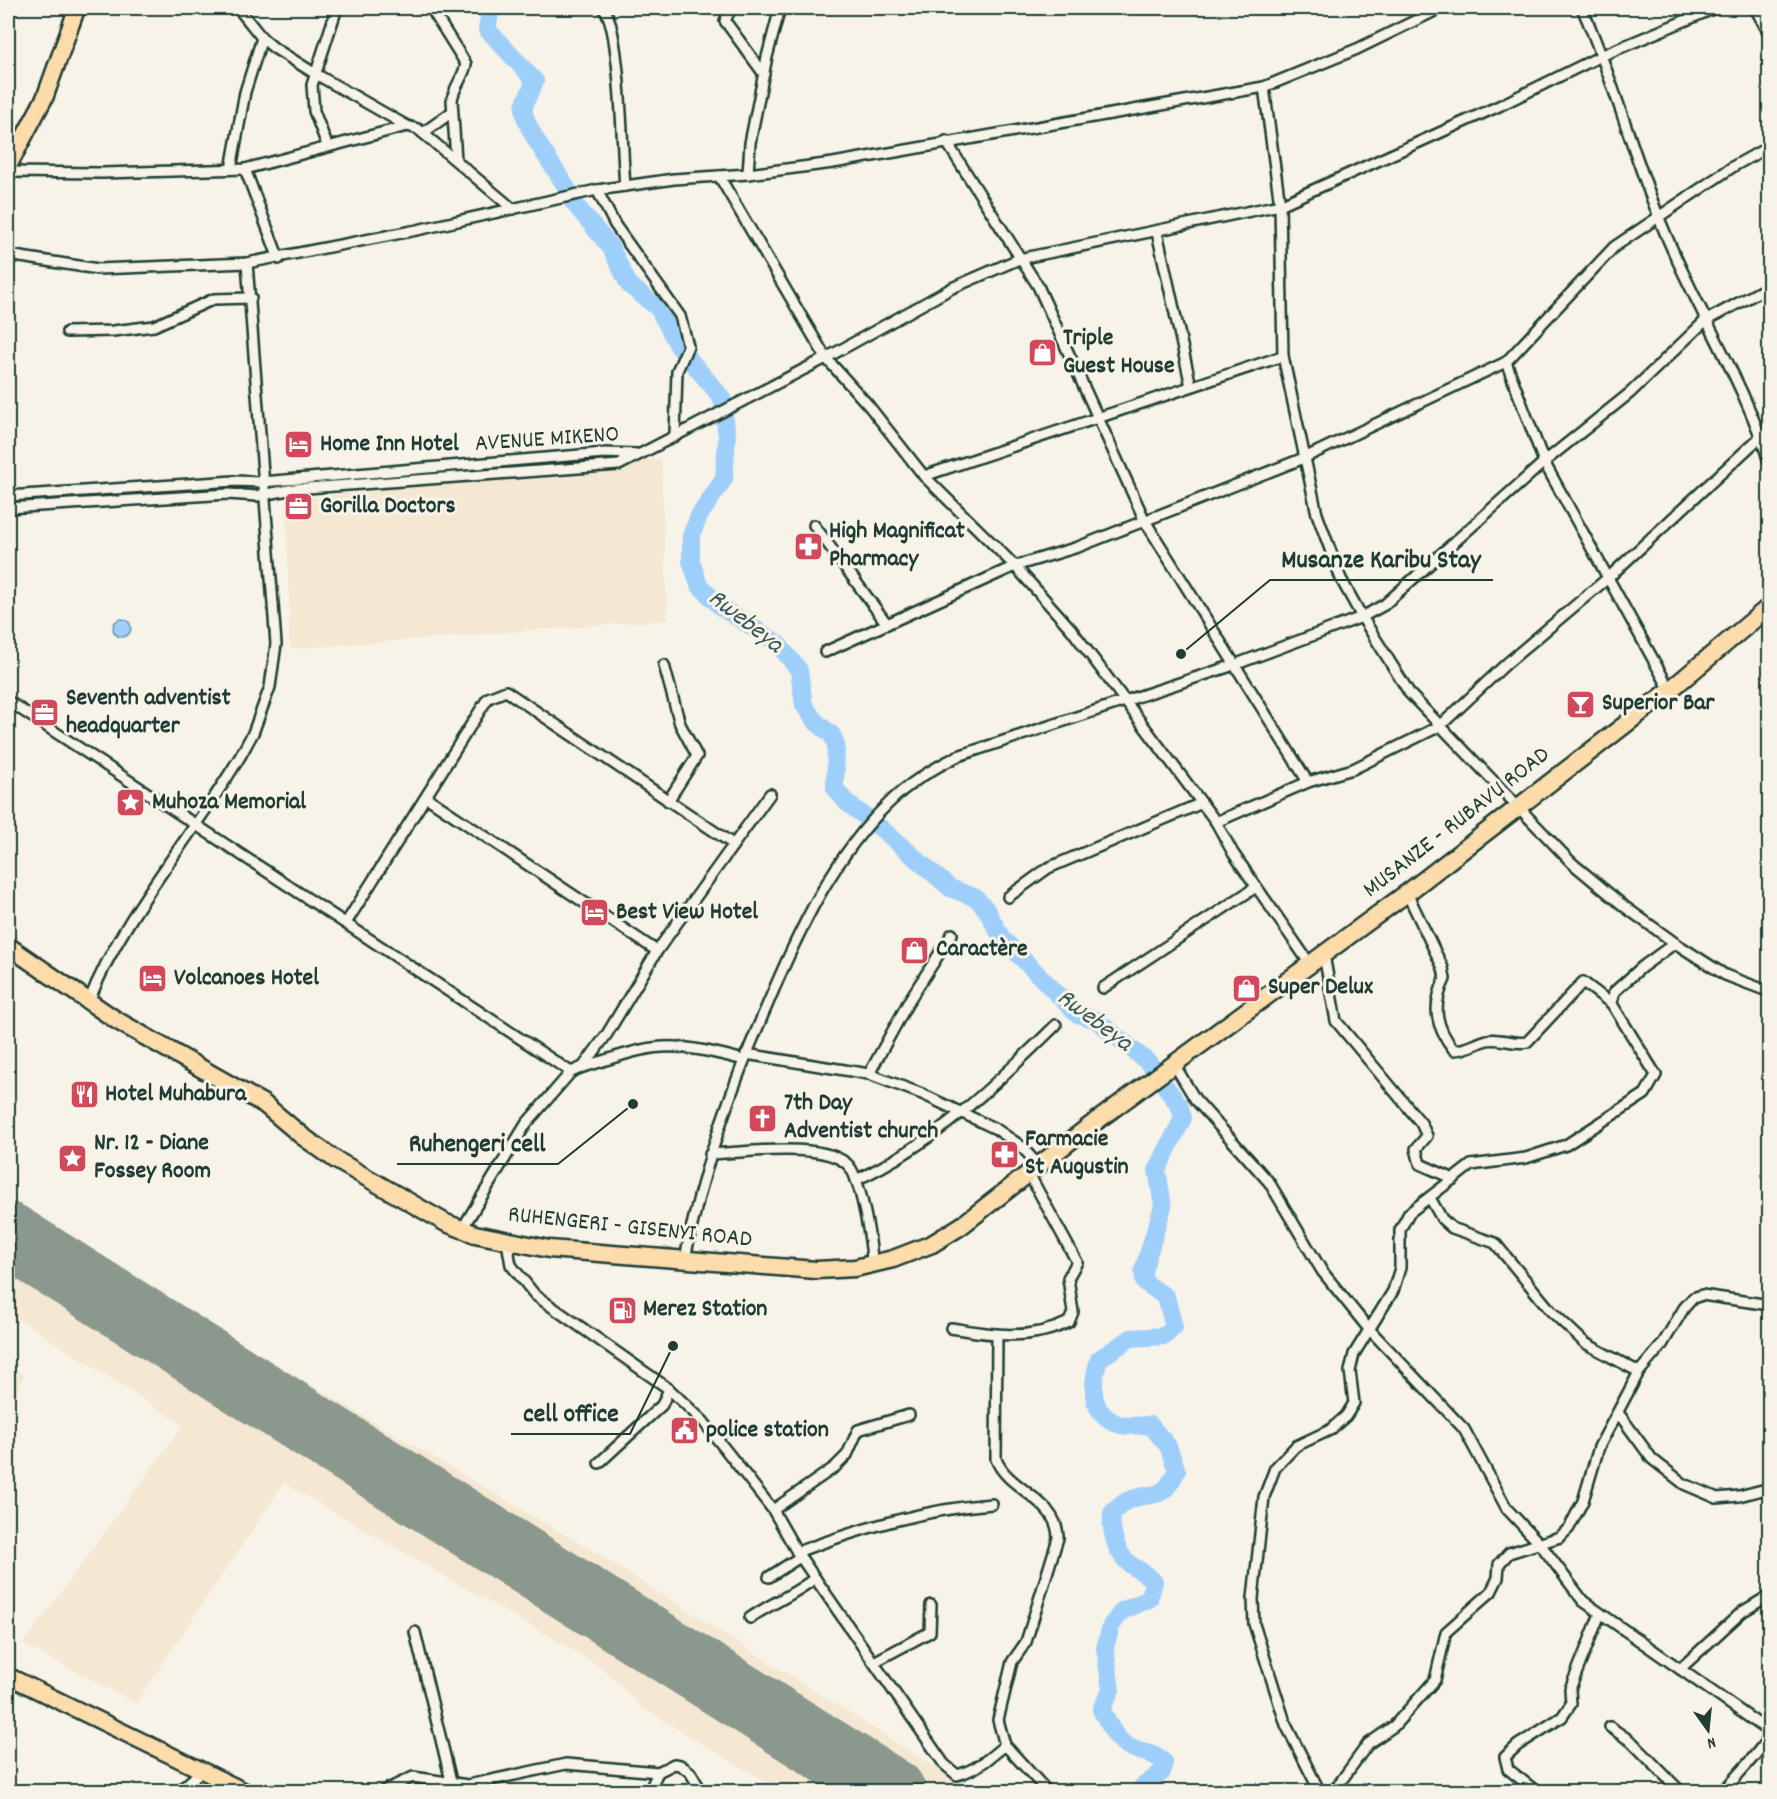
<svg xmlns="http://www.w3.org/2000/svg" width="1777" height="1799" viewBox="0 0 1777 1799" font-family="Dekko,sans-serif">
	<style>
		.built { fill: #f4e8d2 }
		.water { fill: #9ecffb; stroke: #6b95ab; stroke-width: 1.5 }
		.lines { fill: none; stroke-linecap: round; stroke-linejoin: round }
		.river { stroke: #9ecffb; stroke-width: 18 }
		.runway { stroke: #8b988e; stroke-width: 66 }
		.street-casing { stroke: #1f3d34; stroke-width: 14 }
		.primary-casing { stroke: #1f3d34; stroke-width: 20 }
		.highway-casing { stroke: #1f3d34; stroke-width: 21 }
		.street { stroke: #f7f3e8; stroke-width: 9 }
		.primary { stroke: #fddcac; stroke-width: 15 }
		.highway { stroke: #fddcac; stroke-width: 16 }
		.labels { text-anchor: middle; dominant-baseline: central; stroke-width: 6; stroke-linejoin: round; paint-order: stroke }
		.poi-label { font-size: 24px; font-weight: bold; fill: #1f3d34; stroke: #f7f3e8; text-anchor: start }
		.street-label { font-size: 24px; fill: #1f3d34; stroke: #f7f3e8 }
		.water-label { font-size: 26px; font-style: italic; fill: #385a5c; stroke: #f7f3e8 }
		.leader { fill: none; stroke: #1f3d34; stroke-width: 2 }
		.callout-dot { fill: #1f3d34; stroke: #f7f3e8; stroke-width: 2 }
		.callout-label { font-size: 26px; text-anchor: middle; font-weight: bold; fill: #1f3d34; stroke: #f7f3e8; stroke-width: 6; stroke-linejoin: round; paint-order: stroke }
	</style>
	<rect width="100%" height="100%" fill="#f7f3e8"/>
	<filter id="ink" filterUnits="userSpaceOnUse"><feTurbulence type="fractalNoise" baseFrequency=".0167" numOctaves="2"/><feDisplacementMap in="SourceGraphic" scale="12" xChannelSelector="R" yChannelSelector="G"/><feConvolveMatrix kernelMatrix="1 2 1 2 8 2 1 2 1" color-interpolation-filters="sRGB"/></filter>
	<g filter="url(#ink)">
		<g class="built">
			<polygon points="661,459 668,620 290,649 286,500"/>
			<polygon points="8,1206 606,1559 973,1791 780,1791 643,1708 604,1670 581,1655 284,1483 136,1703 23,1644 183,1425 8,1312"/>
			<polygon points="8,1365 25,1375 8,1406"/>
		</g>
		<circle class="water" cx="122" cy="628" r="9"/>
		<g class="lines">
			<g class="river">
				<path d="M491,8L487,29L535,81C532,89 526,98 524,107C521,125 558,172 568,190"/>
				<path d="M573,202L611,248L629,285L658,308L679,347L722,398L727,437L724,479L699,516L691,536V561L699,585L722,608L777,643L799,670L804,705L815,721L832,735L836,745L835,788L846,802L883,830L950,888L976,898L986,909L1002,938L1077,1014L1096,1020L1149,1063L1180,1107L1183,1118L1157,1170L1163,1206L1143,1271L1144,1282L1166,1297L1174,1327L1165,1336L1131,1338L1099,1359C1091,1386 1088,1414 1121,1425C1129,1427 1141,1425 1150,1425L1168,1446L1177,1471C1160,1505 1154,1489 1127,1501C1122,1503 1117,1509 1112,1513C1110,1531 1116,1554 1131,1565C1140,1571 1147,1574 1154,1582L1149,1599L1122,1611L1111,1626L1105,1648L1111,1690L1101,1710C1109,1723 1115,1740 1129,1747C1143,1754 1151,1751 1164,1762L1162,1772L1141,1788L1143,1792"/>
			</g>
			<polyline class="runway" points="8,1235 893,1792"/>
			<defs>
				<g id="street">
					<polyline points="238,8 262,38 274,48 314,73 407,126"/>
					<path d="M603,8C621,24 622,155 625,186"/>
					<polyline points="731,8 725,21 764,74"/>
					<path d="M1582,8C1615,82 1634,160 1666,235C1698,311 1746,386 1770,465"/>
					<polyline points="1755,8 1770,35"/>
					<path d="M434,13L466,64C464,77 454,86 452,100L456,160"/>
					<polyline points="1264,87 1280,205 1283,356 1317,514 1341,579 1362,617 1410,694 1572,863 1625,907 1675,943 1725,975 1770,992"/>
					<polyline points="423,133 452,112"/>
					<polyline points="946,141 1038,286 1145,521 1308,782"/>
					<polyline points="327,145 314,111 312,85 337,8"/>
					<polyline points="231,169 245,92 262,38"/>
					<polyline points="245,169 279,259"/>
					<polyline points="8,172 102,173 245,169 407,126 418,129 513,209"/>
					<polyline points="748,174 750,143 767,57 780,8"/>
					<polyline points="719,176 826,358 869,406 924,476 1015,566 1071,629 1216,822 1233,853 1310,964"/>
					<polyline points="597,190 615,225 680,316 688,346 677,371 675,435"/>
					<polyline points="1157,232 1191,386"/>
					<polyline points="8,255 98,269 247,263 417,230 597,190 674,179 748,174 833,163 1264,87 1357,49 1441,8"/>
					<polyline points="67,332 113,331 154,326 214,299 251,298"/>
					<polyline points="1506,362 1544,462 1670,690"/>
					<polyline points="924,476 1283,356"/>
					<polyline points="8,496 234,481 262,482 604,453 637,454"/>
					<polyline points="8,508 228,494 257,496 294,489 619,465 826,358 952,288 1019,259 1280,205 1499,106 1603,55 1715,8"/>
					<polyline points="814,525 887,624"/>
					<polyline points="825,652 1015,566 1078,547 1304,458 1506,362 1614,247 1734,166 1770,146"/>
					<polyline points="664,665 680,724 697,756 668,801"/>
					<polyline points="8,701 571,1072"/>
					<polyline points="426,797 657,951"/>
					<polyline points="1216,822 1308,782 1353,769 1440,726 1506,664 1609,577 1770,428"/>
					<path d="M1407,893L1443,968L1445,979C1432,1006 1435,1026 1454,1050C1466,1050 1476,1043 1487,1040C1500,1037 1514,1045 1527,1042L1583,982L1612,1004"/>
					<polyline points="1008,897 1048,868 1202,803"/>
					<polyline points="346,923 488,698 506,691 733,844"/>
					<polyline points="1324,955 1336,1021 1421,1123 1427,1136 1416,1149 1420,1164 1454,1179"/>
					<polyline points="1103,988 1256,887"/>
					<path d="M89,1001C125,911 192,838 241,755L253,733L270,687L276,644L247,263"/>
					<polyline points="746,1054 869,1074 922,1094 996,1129 1021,1146 1039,1166"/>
					<polyline points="1174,1064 1195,1099 1269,1182 1322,1271 1368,1328 1464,1429 1507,1509 1541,1545 1583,1601 1770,1732"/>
					<path d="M583,1067C612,1059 644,1045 675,1047C698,1048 721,1054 744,1060"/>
					<polyline points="869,1074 910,999 952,934"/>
					<path d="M710,1154C742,1153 827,1140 849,1166C861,1180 872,1245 872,1264"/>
					<path d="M856,1180C934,1144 995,1085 1056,1025"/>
					<polyline points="1430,1198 1442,1219 1452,1228 1495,1243 1551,1311 1585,1343 1639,1372"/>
					<polyline points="462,1229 526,1124 571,1072 583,1067 607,1034 657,951 770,794"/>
					<polyline points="507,1242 511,1265 535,1295 669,1389"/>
					<path d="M685,1259C702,1168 732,1086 769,1001C799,930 834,855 891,801C910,782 934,768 958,756L1234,665L1362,617L1384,605L1544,462L1630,393L1705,321L1770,286"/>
					<path d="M951,1328C992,1335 1031,1341 1069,1322L1073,1312L1068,1278L1077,1262L1029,1174"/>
					<path d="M997,1336L996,1459C1007,1490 1058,1499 1058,1538L1026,1642L1012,1662L998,1720L1005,1745L1048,1792"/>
					<polyline points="1619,1414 1652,1459 1684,1484 1717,1498 1739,1496 1770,1488"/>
					<path d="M599,1463L662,1405L669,1389L703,1421L773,1510L797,1552L944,1764L957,1775C976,1770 990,1758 1005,1745"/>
					<polyline points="773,1510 835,1467 847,1455 858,1430 909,1415"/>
					<path d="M797,1552C860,1529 924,1509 992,1504"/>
					<polyline points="769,1577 800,1557"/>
					<path d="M750,1618C771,1603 794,1595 815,1578"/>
					<polyline points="415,1632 451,1781"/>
					<polyline points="874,1662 930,1632 931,1605"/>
					<polyline points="1680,1669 1742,1612 1770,1595"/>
					<polyline points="1610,1727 1632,1742 1681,1792"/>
					<polyline points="178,1792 203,1770"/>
					<polyline points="381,1792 413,1777 468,1785 566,1764 658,1772 674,1764 680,1765 690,1772 702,1792"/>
					<polyline points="649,1792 658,1772"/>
					<polyline points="1320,1792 1286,1725 1254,1624 1253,1598 1264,1497 1275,1468 1296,1446 1330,1430 1346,1416 1354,1403 1350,1371 1354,1354 1393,1291 1400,1268 1400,1230 1409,1213 1471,1165 1526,1158 1566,1145 1645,1094 1656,1075 1612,1004 1614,992 1642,967 1675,943"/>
					<polyline points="1333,1792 1368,1744 1394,1726 1435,1680 1446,1632 1491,1592 1498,1578 1499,1564 1509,1553 1560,1537 1569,1528 1583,1501 1599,1447 1639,1372 1662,1345 1684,1308 1693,1298 1702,1295 1770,1305"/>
					<polyline points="1537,1792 1508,1769 1505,1757 1518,1745 1562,1717 1571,1704 1570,1689 1600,1614"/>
					<path d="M1723,1792C1738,1773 1757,1756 1770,1735"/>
				</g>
				<g id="primary">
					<polyline points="8,167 45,97 77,8"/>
					<polyline points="8,1676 246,1792"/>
				</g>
				<polyline id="highway" points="8,946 116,1020 264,1104 302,1136 336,1160 446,1223 475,1234 549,1249 816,1270 855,1268 893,1259 932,1244 961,1226 1087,1128 1407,893 1670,690 1770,606"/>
			</defs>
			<use href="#street" class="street-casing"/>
			<use href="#primary" class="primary-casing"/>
			<use href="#highway" class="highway-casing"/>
			<use href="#street" class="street"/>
			<use href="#primary" class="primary"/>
			<use href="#highway" class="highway"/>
		</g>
	</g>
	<defs>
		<symbol id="shop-square" viewBox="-11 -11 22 22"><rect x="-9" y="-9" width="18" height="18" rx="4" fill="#d1495b" stroke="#f7f3e8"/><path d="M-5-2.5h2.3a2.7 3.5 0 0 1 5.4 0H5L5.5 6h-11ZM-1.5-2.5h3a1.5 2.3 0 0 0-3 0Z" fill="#fff"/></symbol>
		<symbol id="hotel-square" viewBox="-11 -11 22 22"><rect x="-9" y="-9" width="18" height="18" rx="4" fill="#d1495b" stroke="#f7f3e8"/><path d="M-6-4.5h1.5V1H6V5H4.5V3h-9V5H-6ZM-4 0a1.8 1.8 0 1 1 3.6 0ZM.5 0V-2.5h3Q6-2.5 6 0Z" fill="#fff"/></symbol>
		<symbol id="office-square" viewBox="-11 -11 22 22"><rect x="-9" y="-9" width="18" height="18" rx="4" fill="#d1495b" stroke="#f7f3e8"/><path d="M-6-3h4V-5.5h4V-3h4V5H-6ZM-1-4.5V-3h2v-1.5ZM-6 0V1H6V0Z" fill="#fff"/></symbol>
		<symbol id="pharmacy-square" viewBox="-11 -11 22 22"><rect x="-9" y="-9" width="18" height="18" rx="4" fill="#d1495b" stroke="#f7f3e8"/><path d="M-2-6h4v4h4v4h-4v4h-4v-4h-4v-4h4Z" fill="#fff"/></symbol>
		<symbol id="bar-square" viewBox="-11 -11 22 22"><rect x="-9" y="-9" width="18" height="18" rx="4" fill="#d1495b" stroke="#f7f3e8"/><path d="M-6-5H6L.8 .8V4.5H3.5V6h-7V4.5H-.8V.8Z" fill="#fff"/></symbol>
		<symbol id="sight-square" viewBox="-11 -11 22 22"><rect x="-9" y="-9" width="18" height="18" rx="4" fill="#d1495b" stroke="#f7f3e8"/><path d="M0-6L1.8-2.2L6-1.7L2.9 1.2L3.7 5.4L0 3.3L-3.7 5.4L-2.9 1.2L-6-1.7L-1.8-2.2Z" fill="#fff"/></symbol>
		<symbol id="restaurant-square" viewBox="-11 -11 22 22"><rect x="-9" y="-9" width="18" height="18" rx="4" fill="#d1495b" stroke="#f7f3e8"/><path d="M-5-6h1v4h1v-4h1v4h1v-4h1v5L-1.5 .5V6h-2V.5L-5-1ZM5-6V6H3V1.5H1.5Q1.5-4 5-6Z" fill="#fff"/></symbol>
		<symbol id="church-square" viewBox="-11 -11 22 22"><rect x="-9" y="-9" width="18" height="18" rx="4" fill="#d1495b" stroke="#f7f3e8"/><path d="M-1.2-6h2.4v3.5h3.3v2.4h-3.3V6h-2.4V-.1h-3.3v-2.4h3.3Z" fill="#fff"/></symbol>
		<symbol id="fuel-square" viewBox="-11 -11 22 22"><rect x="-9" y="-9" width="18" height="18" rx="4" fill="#d1495b" stroke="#f7f3e8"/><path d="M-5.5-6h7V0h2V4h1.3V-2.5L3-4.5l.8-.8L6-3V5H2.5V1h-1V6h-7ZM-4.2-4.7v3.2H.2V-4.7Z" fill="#fff"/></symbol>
		<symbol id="civic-square" viewBox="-11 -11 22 22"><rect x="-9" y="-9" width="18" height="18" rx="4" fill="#d1495b" stroke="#f7f3e8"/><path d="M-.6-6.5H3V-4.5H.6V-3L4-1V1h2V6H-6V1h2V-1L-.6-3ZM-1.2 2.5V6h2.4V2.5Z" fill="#fff"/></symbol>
	</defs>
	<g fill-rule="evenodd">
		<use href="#shop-square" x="1026" y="336" width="33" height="33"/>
		<use href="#hotel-square" x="282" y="428" width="33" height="33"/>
		<use href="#office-square" x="282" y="490" width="33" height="33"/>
		<use href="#pharmacy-square" x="792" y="530" width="33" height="33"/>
		<use href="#bar-square" x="1564" y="688" width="33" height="33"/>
		<use href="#office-square" x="28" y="696" width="33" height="33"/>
		<use href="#sight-square" x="114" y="786" width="33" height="33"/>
		<use href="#hotel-square" x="578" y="896" width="33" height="33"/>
		<use href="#shop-square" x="898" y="934" width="33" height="33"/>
		<use href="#hotel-square" x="136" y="962" width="33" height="33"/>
		<use href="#shop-square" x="1230" y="972" width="33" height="33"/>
		<use href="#restaurant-square" x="68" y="1078" width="33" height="33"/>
		<use href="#church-square" x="746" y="1102" width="33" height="33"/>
		<use href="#pharmacy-square" x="988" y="1138" width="33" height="33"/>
		<use href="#sight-square" x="56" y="1142" width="33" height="33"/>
		<use href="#fuel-square" x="606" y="1294" width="33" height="33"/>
		<use href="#civic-square" x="668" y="1414" width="33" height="33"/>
	</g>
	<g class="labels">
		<g class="poi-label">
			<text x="1063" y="339">Triple<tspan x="1063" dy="28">Guest House</tspan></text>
			<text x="320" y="445">Home Inn Hotel</text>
			<text x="320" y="507">Gorilla Doctors</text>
			<text x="829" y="532">High Magnificat<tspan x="829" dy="28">Pharmacy</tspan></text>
			<text x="66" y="699">Seventh adventist<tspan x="66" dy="28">headquarter</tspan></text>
			<text x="1602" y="704">Superior Bar</text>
			<text x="152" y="803">Muhoza Memorial</text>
			<text x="616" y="913">Best View Hotel</text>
			<text x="936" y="950">Caractère</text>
			<text x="174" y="979">Volcanoes Hotel</text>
			<text x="1268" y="988">Super Delux</text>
			<text x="105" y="1095">Hotel Muhabura</text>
			<text x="784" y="1104">7th Day<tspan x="784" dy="28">Adventist church</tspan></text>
			<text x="1025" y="1140">Farmacie<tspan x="1025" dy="28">St Augustin</tspan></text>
			<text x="94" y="1144">Nr. 12 - Diane<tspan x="94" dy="28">Fossey Room</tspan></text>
			<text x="643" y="1310">Merez Station</text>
			<text x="706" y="1431">police station</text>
		</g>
		<g class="street-label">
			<text transform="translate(547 440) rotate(-4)">AVENUE MIKENO</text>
			<text transform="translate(1457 823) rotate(-38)">MUSANZE - RUBAVU ROAD</text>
			<text transform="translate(630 1228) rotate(6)">RUHENGERI - GISENYI ROAD</text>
		</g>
		<g class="water-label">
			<text transform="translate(745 622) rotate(38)">Rwebeya</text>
			<text transform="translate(1094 1021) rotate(37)">Rwebeya</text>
		</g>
	</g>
	<path class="leader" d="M1181 654L1270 580H1493M633 1104L558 1164H397M673 1346L630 1434H511"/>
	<g class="callout-dot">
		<circle cx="1181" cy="654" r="6"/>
		<circle cx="633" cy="1104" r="6"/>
		<circle cx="673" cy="1346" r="6"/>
	</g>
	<g class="callout-label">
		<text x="1381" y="567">Musanze Karibu Stay</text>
		<text x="477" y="1151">Ruhengeri cell</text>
		<text x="571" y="1421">cell office</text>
	</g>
	<rect width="1777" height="1799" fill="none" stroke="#f7f3e8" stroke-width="30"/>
	<rect x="15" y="15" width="1747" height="1769" fill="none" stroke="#1f3d34" stroke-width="2" filter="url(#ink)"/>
	<g transform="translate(1708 1730) rotate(165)" stroke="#f7f3e8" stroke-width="4.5" paint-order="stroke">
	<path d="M0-4.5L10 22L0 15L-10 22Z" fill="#1f3d34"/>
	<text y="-9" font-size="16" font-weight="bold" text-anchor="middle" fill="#1f3d34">N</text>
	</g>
</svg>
